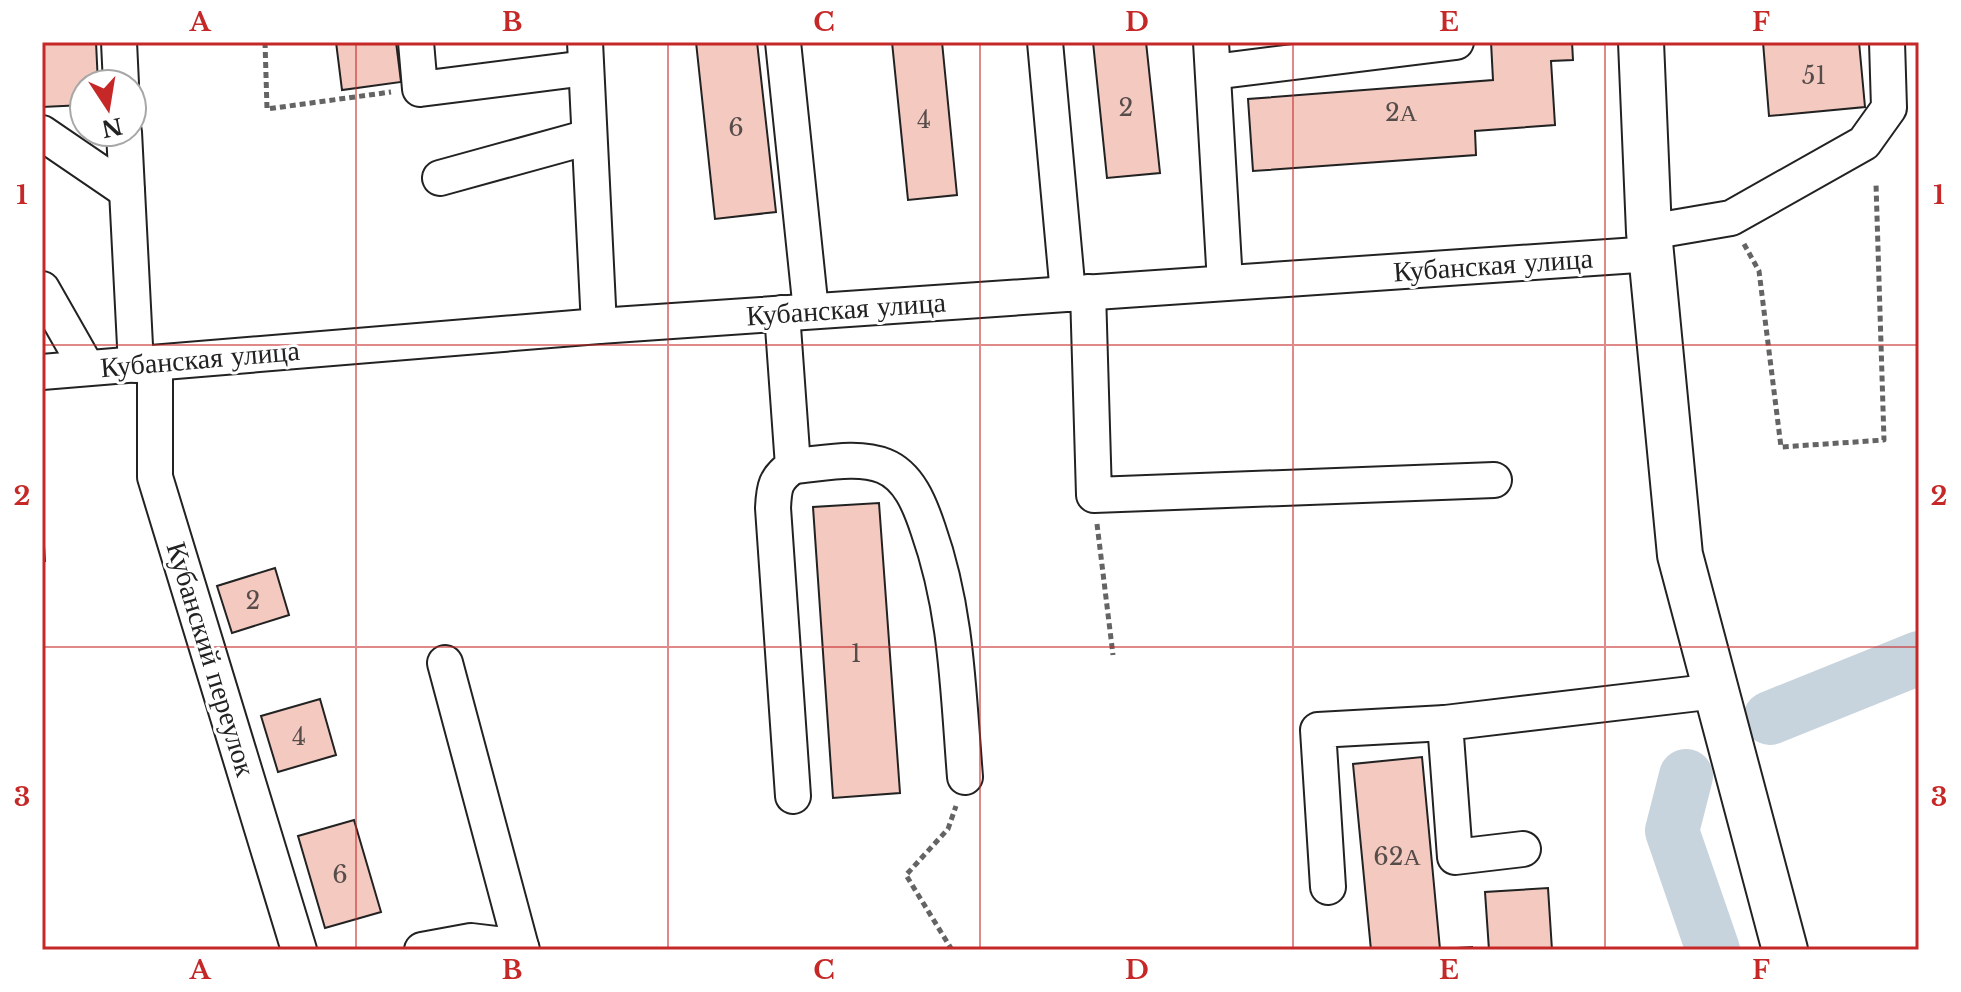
<svg xmlns="http://www.w3.org/2000/svg" width="1961" height="992" viewBox="0 0 1961 992" font-family="'Libre Baskerville',serif">
	<style>
		.lines { fill: none; stroke-linecap: round; stroke-linejoin: round }
		.river { stroke: #c7d3dd; stroke-width: 54 }
		.building { fill: #f3c9c0; stroke: #222; stroke-width: 2 }
		.minor-casing { stroke: #222; stroke-width: 38 }
		.major-casing { stroke: #222; stroke-width: 48 }
		.path { stroke: #646464; stroke-width: 5; stroke-dasharray: 6 4; stroke-linecap: butt }
		.minor { stroke: #fff; stroke-width: 34 }
		.major { stroke: #fff; stroke-width: 44 }
		.grid { fill: none; stroke: #c62828; stroke-width: 2; stroke-opacity: 0.55 }
		.labels { text-anchor: middle; dominant-baseline: central; stroke-width: 6; stroke-linejoin: round; paint-order: stroke }
		.number-label { font-size: 24px; fill: #564c4a }
		.street-label { font-size: 28px; fill: #222; stroke: #fff }
		.neatline { fill: none; stroke: #c62828; stroke-width: 3 }
		.grid-label { font-size: 26px; text-anchor: middle; font-weight: bold; fill: #c62828 }
	</style>
	<rect width="100%" height="100%" fill="#fff"/>
	<g class="lines">
		<g class="river">
			<polyline points="1770,718 1919,658"/>
			<polyline points="1686,776 1672,831 1713,950"/>
		</g>
	</g>
	<g class="building">
		<polygon points="42,42 96,42 98,84 84,84 84,105 42,107"/>
		<polygon points="336,42 396,42 401,82 342,90"/>
		<polygon points="696,42 757,42 776,212 715,219"/>
		<polygon points="892,42 942,42 957,195 908,200"/>
		<polygon points="1093,42 1146,42 1160,173 1107,178"/>
		<polygon points="1491,42 1572,42 1573,60 1551,61 1555,125 1475,131 1476,155 1253,171 1248,99 1493,80"/>
		<polygon points="1763,42 1859,42 1865,107 1769,116"/>
		<polygon points="879,503 900,793 833,798 813,507"/>
		<polygon points="42,516 45,561 42,561"/>
		<polygon points="275,568 289,615 232,633 217,586"/>
		<polygon points="320,699 336,755 278,772 261,716"/>
		<polygon points="1422,757 1440,949 1472,947 1472,950 1371,950 1353,764"/>
		<polygon points="354,820 381,912 325,928 298,836"/>
		<polygon points="1548,888 1552,950 1489,950 1485,892"/>
	</g>
	<g class="lines">
		<defs>
			<g id="minor">
				<polyline points="119,42 121,84"/>
				<polyline points="416,42 420,89 586,68"/>
				<polyline points="585,42 599,326"/>
				<polyline points="783,42 811,311"/>
				<polyline points="1045,42 1068,294"/>
				<polyline points="1211,42 1225,283"/>
				<polyline points="1213,72 1456,42"/>
				<polyline points="124,132 136,365"/>
				<polyline points="42,133 127,191"/>
				<polyline points="440,178 589,137"/>
				<polyline points="1649,232 1731,218 1864,143 1889,108 1887,42"/>
				<polyline points="42,289 87,368"/>
				<polyline points="1088,292 1094,495 1494,480"/>
				<path d="M782,313L793,466C775,479 774,487 773,508L793,796"/>
				<polyline points="155,363 155,477 299,950"/>
				<polyline points="42,372 599,326 1652,254"/>
				<path d="M793,466C820,464 858,455 884,466C909,476 920,505 928,529C957,611 958,691 965,777"/>
				<polyline points="445,663 521,947"/>
				<polyline points="1523,849 1455,857 1445,723 1716,691"/>
				<polyline points="1328,887 1318,730 1445,723"/>
				<polyline points="422,950 471,941 521,947 522,950"/>
			</g>
			<polyline id="major" points="1641,42 1649,232 1680,555 1785,950"/>
		</defs>
		<use href="#minor" class="minor-casing"/>
		<use href="#major" class="major-casing"/>
		<g class="path">
			<polyline points="265,42 267,109 391,92"/>
			<polyline points="1744,244 1759,271 1781,447 1884,440 1876,184"/>
			<polyline points="1097,524 1113,655"/>
			<polyline points="952,950 906,875 948,829 956,806"/>
		</g>
		<use href="#minor" class="minor"/>
		<use href="#major" class="major"/>
	</g>
	<path class="grid" d="M356,42V950M668,42V950M980,42V950M1293,42V950M1605,42V950M42,345H1919M42,647H1919"/>
	<g class="labels">
		<g class="number-label">
			<text x="1814" y="75">51</text>
			<text x="1126" y="107">2</text>
			<text x="1401" y="112">2А</text>
			<text x="924" y="119">4</text>
			<text x="736" y="127">6</text>
			<text x="253" y="600">2</text>
			<text x="856" y="653">1</text>
			<text x="299" y="736">4</text>
			<text x="1397" y="856">62А</text>
			<text x="340" y="874">6</text>
		</g>
		<g class="street-label">
			<text transform="translate(1493 265) rotate(-4)">Кубанская улица</text>
			<text transform="translate(846 309) rotate(-4)">Кубанская улица</text>
			<text transform="translate(200 359) rotate(-5)">Кубанская улица</text>
			<text transform="translate(211 659) rotate(73)">Кубанский переулок</text>
		</g>
	</g>
	<rect width="1961" height="992" fill="none" stroke="#ffffff" stroke-width="88"/>
	<g transform="translate(108 108) rotate(168)"><circle r="38" fill="#ffffff" stroke="#a7a7a7" stroke-width="2"/>
	<path d="M0-6L14 30L0 20L-14 30Z" fill="#c62828"/>
	<text y="-12" font-size="22" font-weight="bold" text-anchor="middle" fill="#222222">N</text>
	</g>
	<rect x="44" y="44" width="1873" height="904" class="neatline"/>
	<g class="grid-label">
		<text x="200" y="31">A</text>
		<text x="512" y="31">B</text>
		<text x="824" y="31">C</text>
		<text x="1137" y="31">D</text>
		<text x="1449" y="31">E</text>
		<text x="1761" y="31">F</text>
		<text x="22" y="204">1</text>
		<text x="1939" y="204">1</text>
		<text x="22" y="505">2</text>
		<text x="1939" y="505">2</text>
		<text x="22" y="806">3</text>
		<text x="1939" y="806">3</text>
		<text x="200" y="979">A</text>
		<text x="512" y="979">B</text>
		<text x="824" y="979">C</text>
		<text x="1137" y="979">D</text>
		<text x="1449" y="979">E</text>
		<text x="1761" y="979">F</text>
	</g>
</svg>
